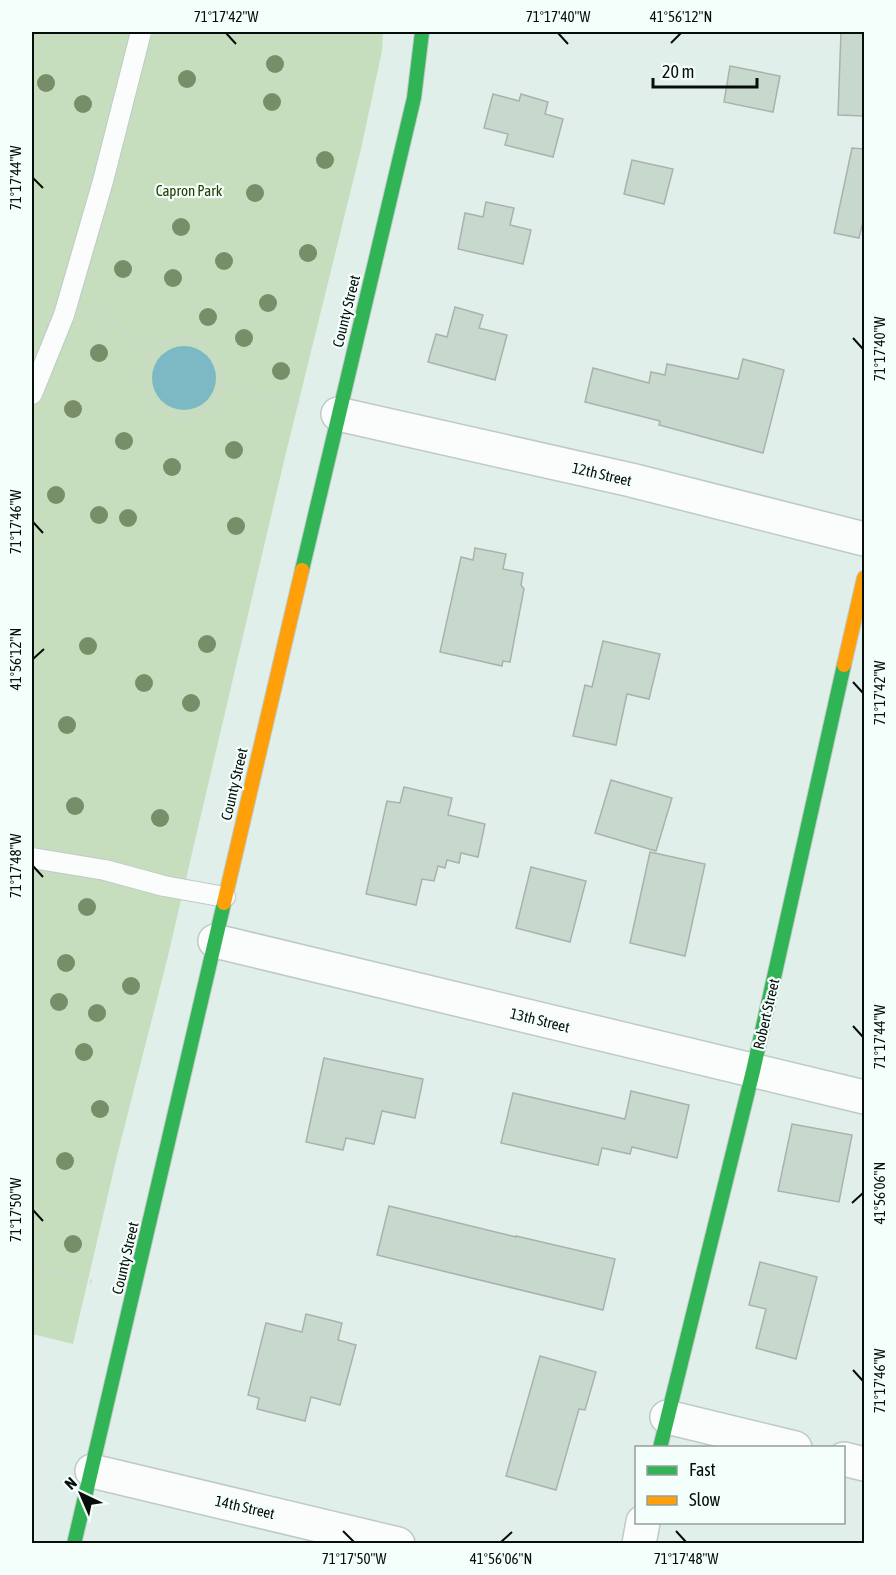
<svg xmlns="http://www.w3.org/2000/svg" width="896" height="1575" viewBox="0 0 896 1575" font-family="'Asap Condensed',sans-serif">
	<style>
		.green { fill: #c7debe }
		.water { fill: #7cb9c5 }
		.building { fill: #c7d8cd; stroke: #a9b2ae; stroke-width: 1.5 }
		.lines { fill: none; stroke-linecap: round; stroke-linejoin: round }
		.lane-casing { stroke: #bfcac6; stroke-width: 22 }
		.street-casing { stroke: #bfcac6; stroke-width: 36 }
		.fast-casing { stroke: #bfcac6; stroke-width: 16 }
		.slow-casing { stroke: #bfcac6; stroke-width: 16 }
		.path { stroke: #d2d6d5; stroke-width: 4; stroke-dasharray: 1.5 4.5; stroke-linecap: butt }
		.lane { stroke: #fafdfc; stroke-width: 20 }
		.street { stroke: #fafdfc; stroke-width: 33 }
		.fast { stroke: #30b455; stroke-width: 14 }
		.slow { stroke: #ff9f0a; stroke-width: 14 }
		.tree { fill: #788e69 }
		.ticks { fill: none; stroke: #060e0b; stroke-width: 2 }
		.labels { text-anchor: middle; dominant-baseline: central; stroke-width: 4.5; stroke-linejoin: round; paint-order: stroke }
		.park-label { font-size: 15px; fill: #233e00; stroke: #f4fefa }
		.street-label { font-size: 15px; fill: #060e0b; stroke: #f4fefa }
		.neatline { fill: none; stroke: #060e0b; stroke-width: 2 }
		.ticks-label { font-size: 15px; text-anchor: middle; fill: #060e0b }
	</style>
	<rect width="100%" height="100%" fill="#e1efea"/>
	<polygon class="green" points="32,32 383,32 382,51 361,149 284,461 167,960 117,1156 73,1344 32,1334"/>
	<circle class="water" cx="184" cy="378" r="32"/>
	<g class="building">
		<polygon points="841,32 864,33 864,116 838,115"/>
		<polygon points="730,66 780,76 773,112 724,102"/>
		<polygon points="493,94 519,101 521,94 548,102 545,114 563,119 553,157 505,145 508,134 484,128"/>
		<polygon points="852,148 864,149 864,218 859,238 834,233"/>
		<polygon points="632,160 673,169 664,204 624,194"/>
		<polygon points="486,202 514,208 510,225 531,230 523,264 458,249 465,213 483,217"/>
		<polygon points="455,307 483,315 479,328 507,335 495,380 428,362 436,334 447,337"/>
		<polygon points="743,359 784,370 763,453 659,425 660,421 585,402 593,368 649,383 651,372 665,375 667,364 738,379"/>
		<polygon points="475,548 506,554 503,569 523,573 521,585 524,589 510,662 503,661 502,666 440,652 461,557 473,560"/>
		<polygon points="603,641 660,654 649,699 627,694 616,745 573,736 585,685 592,687"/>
		<polygon points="611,780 672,798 656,851 595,833"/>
		<polygon points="404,787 452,798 448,815 485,824 478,857 461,853 459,863 447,860 445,868 438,866 434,881 422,879 416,905 366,894 387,801 400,803"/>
		<polygon points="650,852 705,864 685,956 630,943"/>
		<polygon points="531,867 586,881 570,942 516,928"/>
		<polygon points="324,1058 423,1079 415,1118 382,1111 374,1144 346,1138 343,1150 306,1142"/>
		<polygon points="631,1091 689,1105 677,1158 632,1147 630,1154 602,1148 598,1165 501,1143 513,1093 625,1119"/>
		<polygon points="792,1124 852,1135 839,1202 778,1191"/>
		<polygon points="389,1206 516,1237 516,1236 615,1259 603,1310 377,1255"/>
		<polygon points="760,1262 817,1277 796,1359 756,1348 766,1309 749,1305"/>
		<polygon points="306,1314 342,1323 338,1340 356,1345 340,1405 311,1397 305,1421 257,1409 259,1398 248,1395 266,1323 302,1332"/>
		<polygon points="540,1356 596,1372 585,1410 579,1409 556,1490 506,1476"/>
	</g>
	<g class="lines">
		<defs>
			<g id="lane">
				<polyline points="32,394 64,315 103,181 141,32"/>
				<polyline points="32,858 105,870 164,886 225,897"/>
			</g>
			<g id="street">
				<polyline points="338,414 631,480 864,539"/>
				<polyline points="215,941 864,1097"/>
				<polyline points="667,1417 795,1448"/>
				<polyline points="844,1459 864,1464"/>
				<polyline points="92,1471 398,1544"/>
				<polyline points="639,1544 643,1522"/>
			</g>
			<g id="fast">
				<polyline points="302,570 414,98 422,32"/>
				<polyline points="660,1448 753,1071 844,665"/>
				<polyline points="74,1544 224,903"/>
			</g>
			<g id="slow">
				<polyline points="844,665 864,578"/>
				<polyline points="224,903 302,570"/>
			</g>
		</defs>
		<use href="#lane" class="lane-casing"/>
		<use href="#street" class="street-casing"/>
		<use href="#fast" class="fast-casing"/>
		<use href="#slow" class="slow-casing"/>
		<g class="path">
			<polyline points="94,307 150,356"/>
			<path d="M223,387C209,279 78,380 185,418C205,410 211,404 223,387L303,403"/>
			<polyline points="32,1266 93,1282"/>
		</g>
		<use href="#lane" class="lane"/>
		<use href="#street" class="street"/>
		<use href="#fast" class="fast"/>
		<use href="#slow" class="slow"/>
	</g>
	<g class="tree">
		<circle cx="275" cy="64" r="9"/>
		<circle cx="187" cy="79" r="9"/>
		<circle cx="46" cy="83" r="9"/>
		<circle cx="272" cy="102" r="9"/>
		<circle cx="83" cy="104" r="9"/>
		<circle cx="325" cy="160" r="9"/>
		<circle cx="255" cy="193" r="9"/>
		<circle cx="181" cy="227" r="9"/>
		<circle cx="308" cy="253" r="9"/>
		<circle cx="224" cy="261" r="9"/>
		<circle cx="123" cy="269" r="9"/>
		<circle cx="173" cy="278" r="9"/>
		<circle cx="268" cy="303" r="9"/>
		<circle cx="208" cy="317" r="9"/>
		<circle cx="244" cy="338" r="9"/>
		<circle cx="99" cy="353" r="9"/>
		<circle cx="281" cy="371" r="9"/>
		<circle cx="73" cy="409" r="9"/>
		<circle cx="124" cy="441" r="9"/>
		<circle cx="234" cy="450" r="9"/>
		<circle cx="172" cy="467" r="9"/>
		<circle cx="56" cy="495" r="9"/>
		<circle cx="99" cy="515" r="9"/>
		<circle cx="128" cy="518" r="9"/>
		<circle cx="236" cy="526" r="9"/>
		<circle cx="207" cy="644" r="9"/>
		<circle cx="88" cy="646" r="9"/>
		<circle cx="144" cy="683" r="9"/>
		<circle cx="191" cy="703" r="9"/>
		<circle cx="67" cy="725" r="9"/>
		<circle cx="75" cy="806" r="9"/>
		<circle cx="160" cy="818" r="9"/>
		<circle cx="87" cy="907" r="9"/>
		<circle cx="66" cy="963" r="9"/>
		<circle cx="131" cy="986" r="9"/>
		<circle cx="59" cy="1002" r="9"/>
		<circle cx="97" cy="1013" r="9"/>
		<circle cx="84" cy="1052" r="9"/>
		<circle cx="100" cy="1109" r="9"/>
		<circle cx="65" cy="1161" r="9"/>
		<circle cx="73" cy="1244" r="9"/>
	</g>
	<path class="ticks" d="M226,33L236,44M558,33L568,44M671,43L681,33M33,178L43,188M853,338L863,349M33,522L43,533M33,659L44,649M853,682L863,693M33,866L43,877M853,1026L863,1037M852,1203L863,1193M33,1210L43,1221M853,1370L863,1381M343,1531L354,1542M676,1531L686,1542M501,1542L512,1532"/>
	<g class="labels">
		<g class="park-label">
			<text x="189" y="190">Capron Park</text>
		</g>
		<g class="street-label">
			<text transform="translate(346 311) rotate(-76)">County Street</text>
			<text transform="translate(602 474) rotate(13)">12th Street</text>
			<text transform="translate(234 784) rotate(-77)">County Street</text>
			<text transform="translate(766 1014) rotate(-77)">Robert Street</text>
			<text transform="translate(540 1020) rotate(14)">13th Street</text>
			<text transform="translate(125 1258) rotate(-77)">County Street</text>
			<text transform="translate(245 1507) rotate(13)">14th Street</text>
		</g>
	</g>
	<rect width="896" height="1575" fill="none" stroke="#f4fefa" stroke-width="66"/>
	<rect x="635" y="1446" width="210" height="78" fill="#f4fefa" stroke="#959e9a" stroke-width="1.5"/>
	<rect x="647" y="1466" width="30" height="9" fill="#30b455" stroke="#959e9a" stroke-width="1.5"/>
	<text x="689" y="1476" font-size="18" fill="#060e0b">Fast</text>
	<rect x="647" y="1496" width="30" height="9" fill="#ff9f0a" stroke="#959e9a" stroke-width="1.5"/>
	<text x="689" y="1506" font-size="18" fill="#060e0b">Slow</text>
	<g transform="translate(81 1494) rotate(316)" stroke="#f4fefa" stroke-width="4.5" paint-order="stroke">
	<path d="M0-4.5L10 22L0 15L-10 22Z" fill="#060e0b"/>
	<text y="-9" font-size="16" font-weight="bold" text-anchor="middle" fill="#060e0b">N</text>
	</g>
	<path d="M653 78v9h104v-9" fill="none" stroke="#060e0b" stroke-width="3"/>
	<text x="662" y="78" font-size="18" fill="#060e0b" stroke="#f4fefa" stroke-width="4.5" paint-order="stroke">20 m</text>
	<rect x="33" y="33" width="830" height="1509" class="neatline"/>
	<g class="ticks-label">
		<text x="226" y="22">71°17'42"W</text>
		<text x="558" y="22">71°17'40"W</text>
		<text x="681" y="22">41°56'12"N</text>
		<text transform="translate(16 178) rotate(-90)" y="5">71°17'44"W</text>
		<text transform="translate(880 349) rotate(-90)" y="5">71°17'40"W</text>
		<text transform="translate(16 522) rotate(-90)" y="5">71°17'46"W</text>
		<text transform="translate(16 659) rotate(-90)" y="5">41°56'12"N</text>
		<text transform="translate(880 693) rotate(-90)" y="5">71°17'42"W</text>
		<text transform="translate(16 866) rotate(-90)" y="5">71°17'48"W</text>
		<text transform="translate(880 1037) rotate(-90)" y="5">71°17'44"W</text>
		<text transform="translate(880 1193) rotate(-90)" y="5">41°56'06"N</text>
		<text transform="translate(16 1210) rotate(-90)" y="5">71°17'50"W</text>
		<text transform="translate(880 1381) rotate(-90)" y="5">71°17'46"W</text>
		<text x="354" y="1564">71°17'50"W</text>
		<text x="501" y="1564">41°56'06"N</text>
		<text x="686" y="1564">71°17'48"W</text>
	</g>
</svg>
